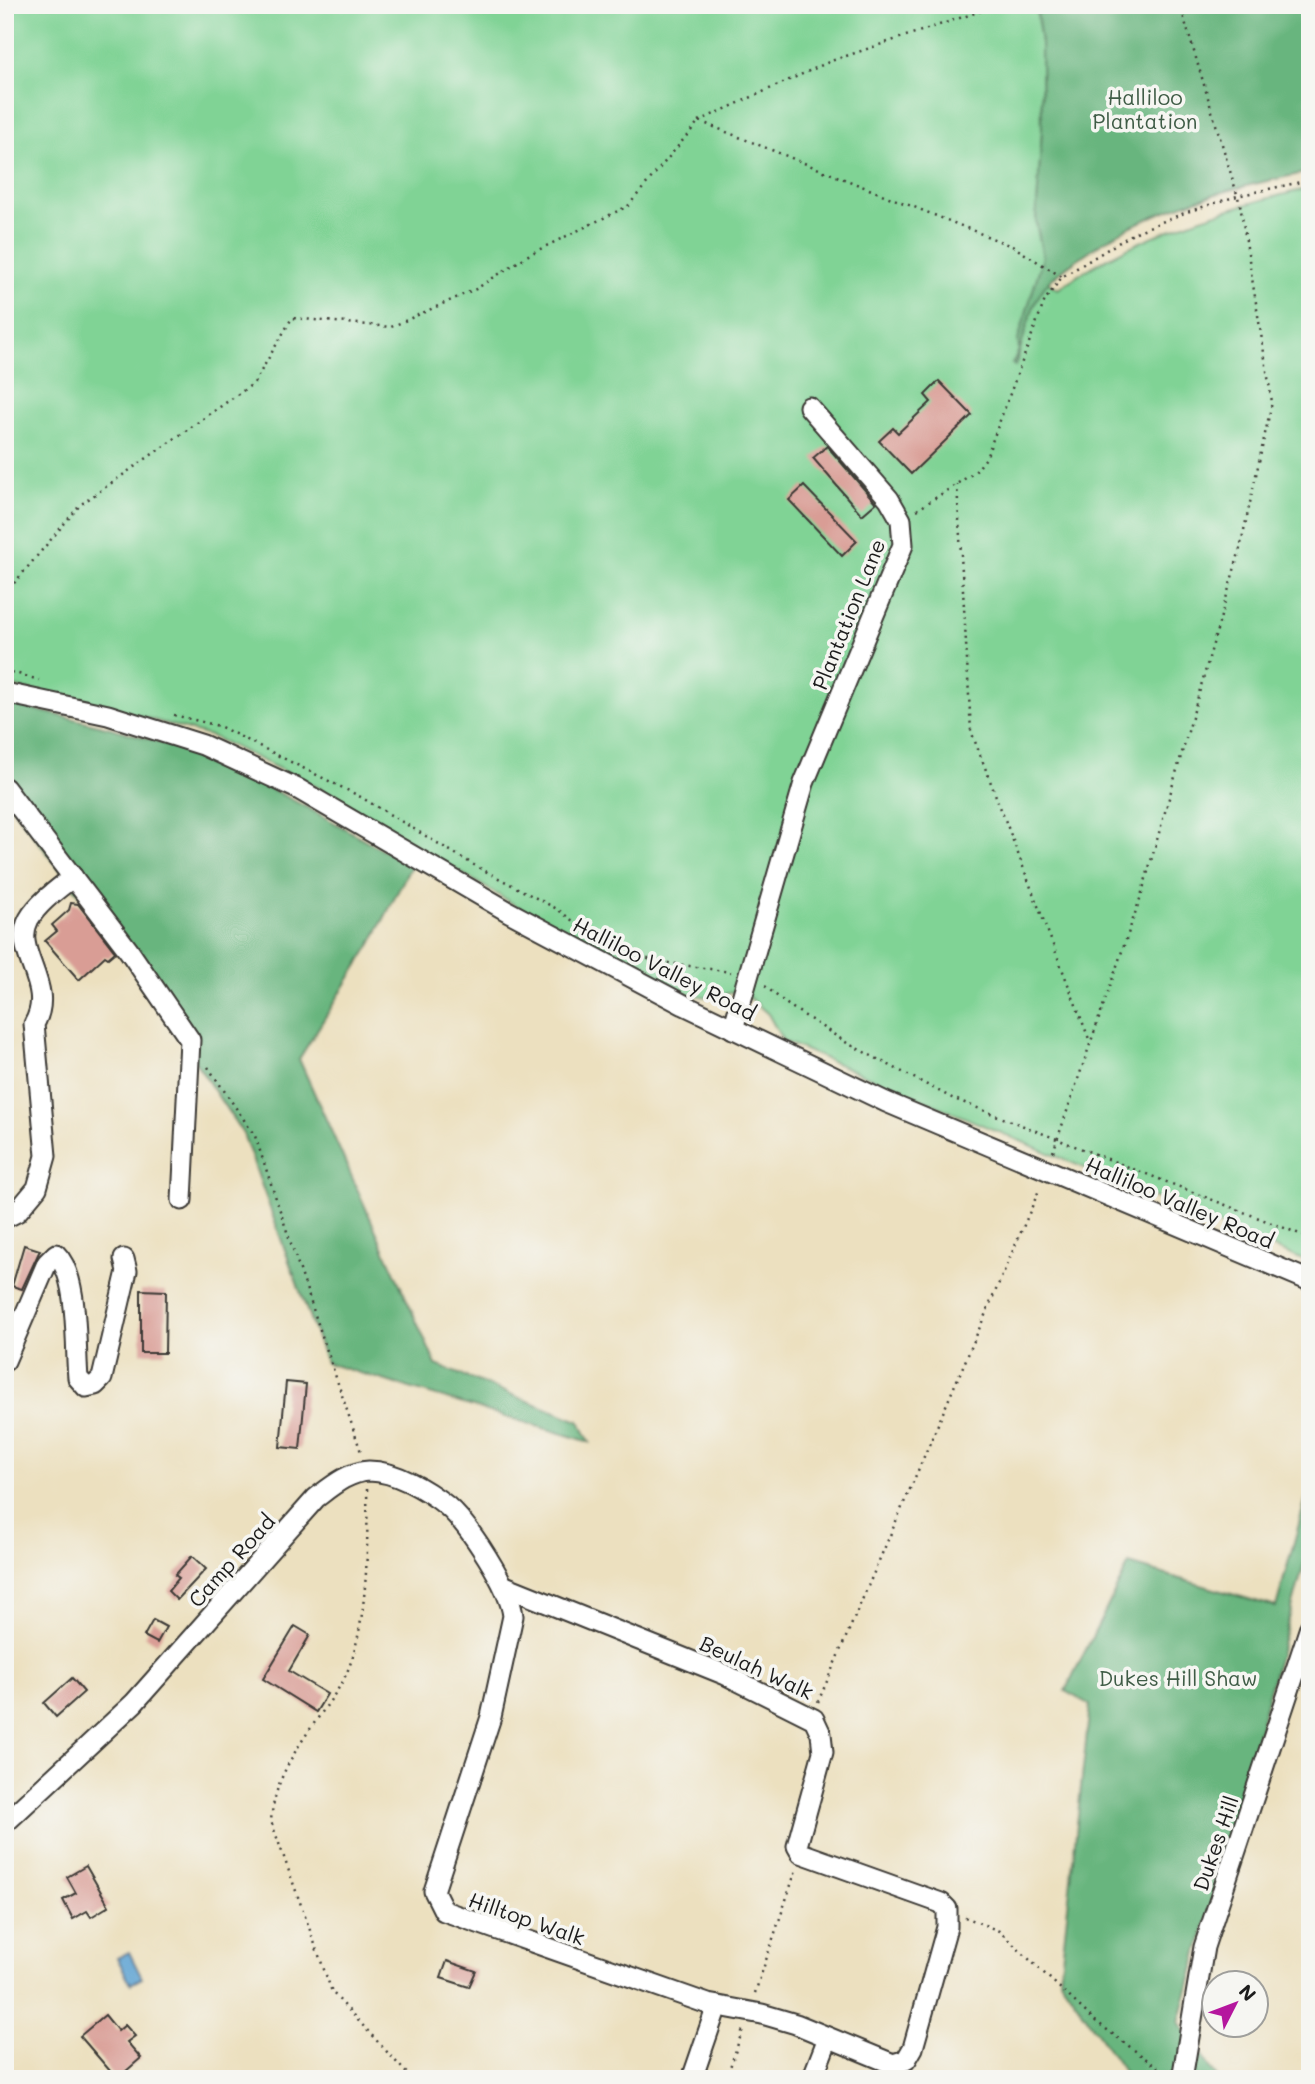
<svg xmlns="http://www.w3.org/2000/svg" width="1315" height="2084" viewBox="0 0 1315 2084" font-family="Mali,sans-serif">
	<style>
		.green { fill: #80d395; stroke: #4e7858; stroke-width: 2 }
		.forest { fill: #68b57e; stroke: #42684d; stroke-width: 2 }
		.water { fill: #5da2d2; stroke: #3c5f77; stroke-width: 2 }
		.building { fill: #d99d95 }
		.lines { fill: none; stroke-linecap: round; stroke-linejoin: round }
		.minor-casing { stroke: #3b3934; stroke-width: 23 }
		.path { stroke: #3b3934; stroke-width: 2.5; stroke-dasharray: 2 5; stroke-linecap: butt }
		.minor { stroke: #fff; stroke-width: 19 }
		.labels { text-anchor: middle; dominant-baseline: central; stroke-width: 7; stroke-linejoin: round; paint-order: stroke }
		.park-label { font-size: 21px; fill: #3f5c46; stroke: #f6f6f2 }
		.street-label { font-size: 21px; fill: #1c1c1c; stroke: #f6f6f2 }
	</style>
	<rect width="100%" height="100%" fill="#f6f6f2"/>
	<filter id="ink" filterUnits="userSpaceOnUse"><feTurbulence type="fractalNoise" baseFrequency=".0143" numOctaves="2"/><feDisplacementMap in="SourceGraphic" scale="14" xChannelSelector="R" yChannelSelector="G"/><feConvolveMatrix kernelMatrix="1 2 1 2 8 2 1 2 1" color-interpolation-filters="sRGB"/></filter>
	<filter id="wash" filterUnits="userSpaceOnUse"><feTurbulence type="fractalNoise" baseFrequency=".00686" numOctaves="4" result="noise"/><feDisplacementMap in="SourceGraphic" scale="28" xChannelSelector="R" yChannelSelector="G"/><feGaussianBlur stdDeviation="1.57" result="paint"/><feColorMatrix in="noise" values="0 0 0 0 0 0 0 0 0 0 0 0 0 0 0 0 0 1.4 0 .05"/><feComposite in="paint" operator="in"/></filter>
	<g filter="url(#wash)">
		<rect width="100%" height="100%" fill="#ece0bf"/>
		<path class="green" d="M5,5H1036L1041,43L1042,130L1036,222L1043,257L1038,276L1058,289C1133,235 1221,209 1310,188V1263L783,1041L768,1014L750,998L735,992L707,997L689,994L625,964L520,908L319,788L213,737L115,709L5,685Z"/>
		<g class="forest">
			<path d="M1036,5H1310V172C1229,188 1150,207 1082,256C1069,265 1055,274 1045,286C1029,308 1024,340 1015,366L1012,364L1019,350L1018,340L1043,257L1036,222L1042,130L1041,43Z"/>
			<path d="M5,703C74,719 147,734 212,761C281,791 346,829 411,866L371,944L299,1059L436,1365L579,1421L590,1442L326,1363L243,1134L120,948L5,798Z"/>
			<polygon points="1310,1484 1310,1542 1179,2022 1218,2079 1129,2079 1060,1979 1090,1705 1065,1691 1129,1564 1276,1607"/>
		</g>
		<polygon class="water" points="129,1952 142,1978 131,1984 117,1958"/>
		<g id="blocks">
			<g class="building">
				<polygon points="939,381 972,415 911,474 879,441 893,428 898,433 931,402 925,395"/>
				<polygon points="827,446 876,503 862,515 813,458"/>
				<polygon points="804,486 857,541 842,556 789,500"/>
				<polygon points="71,903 78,904 115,952 108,958 105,956 79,980 45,941 57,931 52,925 69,910"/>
				<polygon points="24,1245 40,1250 22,1289 12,1286"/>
				<polygon points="141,1290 166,1291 165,1353 141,1353"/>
				<polygon points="286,1382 306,1384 300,1449 280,1447"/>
				<polygon points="192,1556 206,1569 177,1600 168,1591 179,1578 175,1575"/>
				<polygon points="153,1620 166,1627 157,1643 144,1636"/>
				<polygon points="295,1626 310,1635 289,1671 327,1694 316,1712 263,1679"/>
				<polygon points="72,1678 84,1692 56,1717 44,1703"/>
				<polygon points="86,1866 109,1906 91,1917 87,1911 73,1919 63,1900 76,1893 67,1877"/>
				<polygon points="447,1961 476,1971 469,1987 441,1978"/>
				<polygon points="105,2015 118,2031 125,2025 135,2036 127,2042 141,2058 117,2079 80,2036"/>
			</g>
		</g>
	</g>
	<g filter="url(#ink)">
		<use href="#blocks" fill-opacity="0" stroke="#3b3934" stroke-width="2"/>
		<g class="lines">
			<defs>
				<g id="minor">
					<polyline points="5,693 108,715 203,745 298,789 509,912 684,1005 886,1102 1310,1281"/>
					<polyline points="5,788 129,951 190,1040 182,1200"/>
					<polyline points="733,1029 804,783 903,545 901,520 889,499 809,407"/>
					<path d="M5,1218L17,1212L37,1188L46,1156L34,1024C57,985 11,952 29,919C39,902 58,889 73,877"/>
					<path d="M5,1361L47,1263L56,1254C79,1276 75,1345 78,1378L86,1387L95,1385L102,1378L127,1271L124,1259"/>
					<path d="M5,1823L134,1703L316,1498C332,1486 348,1472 369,1471C395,1471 427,1490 447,1506C469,1525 510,1587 513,1616L491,1717L434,1891L444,1911L708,2004L762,2014L796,2024L893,2064L906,2060L913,2048L947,1927V1909L941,1903L801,1853L797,1846L823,1752L821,1734L814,1719L726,1675L505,1586"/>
					<polyline points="692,2079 717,2006"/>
					<polyline points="812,2079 828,2038"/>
					<polyline points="1182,2079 1204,1947 1310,1627"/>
				</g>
			</defs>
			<use href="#minor" class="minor-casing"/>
			<g class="path">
				<polyline points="980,5 989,8"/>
				<polyline points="699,121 831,61 999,5"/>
				<polyline points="957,484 971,731 1089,1039"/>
				<polyline points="917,510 975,472 986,458 1045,300 1062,277 1136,232 1187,212 1237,196 1310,180"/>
				<polyline points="5,594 80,505 254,383 292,318 391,327 476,289 530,254 628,206 699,121 1014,247 1062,277"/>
				<polyline points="5,670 39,680"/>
				<polyline points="174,715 219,726 359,796 474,865 557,909 588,932"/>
				<polyline points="627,953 655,961 731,972"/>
				<polyline points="765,986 788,1005 847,1043 952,1098 1310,1238"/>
				<polyline points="208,1067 255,1136 362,1455"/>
				<polyline points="1053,1152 1141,896 1239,553 1272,402 1240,204 1180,5"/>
				<path d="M367,1489C368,1543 369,1643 338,1689C310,1732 275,1768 271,1821L332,1992L412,2079"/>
				<polyline points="818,1702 1040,1188"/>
				<polyline points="965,1917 999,1931 1094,2020 1165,2073"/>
				<polyline points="755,1993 796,1870"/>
				<polyline points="726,2079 743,2029"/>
			</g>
			<use href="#minor" class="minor"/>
		</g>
	</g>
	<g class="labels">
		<g class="park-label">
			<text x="1145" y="96">Halliloo<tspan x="1145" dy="24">Plantation</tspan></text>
			<text x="1178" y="1677">Dukes Hill Shaw</text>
		</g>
		<g class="street-label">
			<text transform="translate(848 614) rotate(-68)">Plantation Lane</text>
			<text transform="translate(665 968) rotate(27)">Halliloo Valley Road</text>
			<text transform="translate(1180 1202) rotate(23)">Halliloo Valley Road</text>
			<text transform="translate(231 1560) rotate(-48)">Camp Road</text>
			<text transform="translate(757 1667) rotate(25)">Beulah Walk</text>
			<text transform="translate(1215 1843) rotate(-71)">Dukes Hill</text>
			<text transform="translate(527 1918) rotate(19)">Hilltop Walk</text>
		</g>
	</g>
	<rect width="1315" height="2084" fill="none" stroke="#f6f6f2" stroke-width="28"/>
	<g transform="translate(1235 2004) rotate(48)"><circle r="33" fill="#f6f6f2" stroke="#9f9f9c" stroke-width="2"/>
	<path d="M0-5L12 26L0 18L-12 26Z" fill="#b5179e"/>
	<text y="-10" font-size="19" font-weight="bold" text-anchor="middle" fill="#1c1c1c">N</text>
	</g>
</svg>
